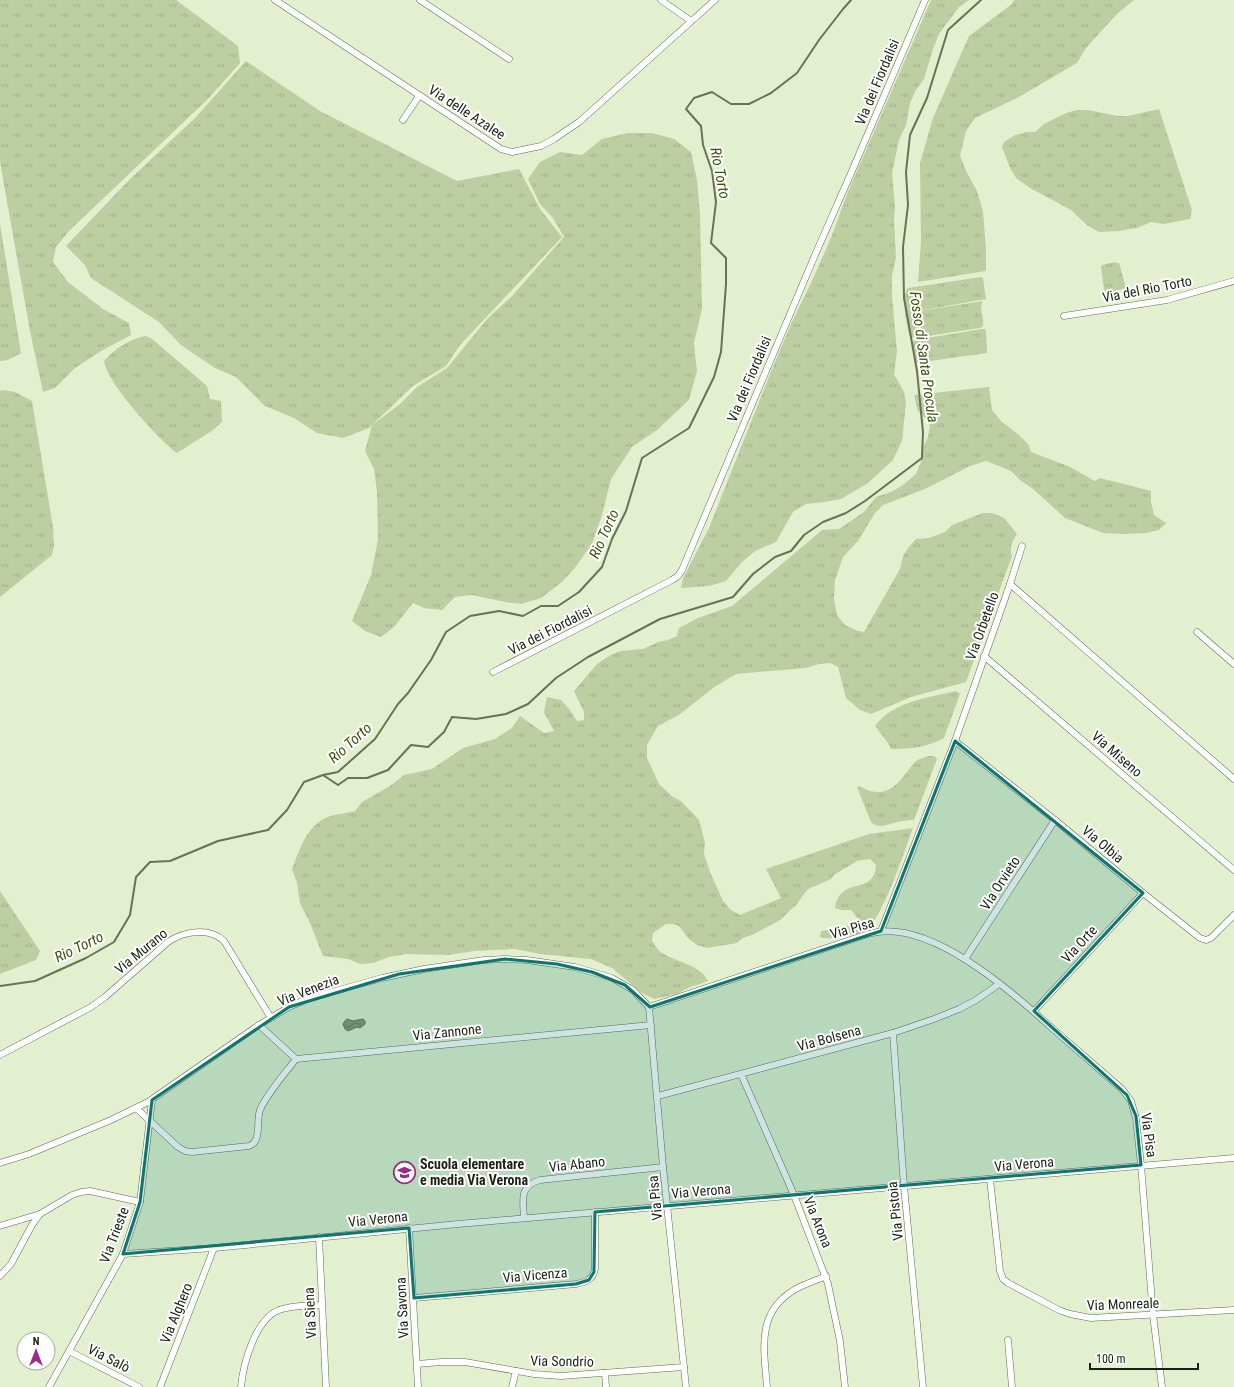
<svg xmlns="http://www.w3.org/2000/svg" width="1234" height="1387" viewBox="0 0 1234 1387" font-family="'Roboto Condensed',sans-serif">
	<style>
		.grass { fill: url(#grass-tufts) }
		.water { fill: url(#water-waves); stroke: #677352 }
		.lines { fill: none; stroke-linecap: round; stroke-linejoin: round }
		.stream { stroke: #677352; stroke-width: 2 }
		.minor-casing { stroke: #606a4f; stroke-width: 7 }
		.minor { stroke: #fff; stroke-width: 6 }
		.marked { fill: #0f766e; fill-opacity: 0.2; stroke: #0f766e; stroke-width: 3; stroke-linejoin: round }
		.labels { text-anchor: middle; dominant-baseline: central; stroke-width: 4; stroke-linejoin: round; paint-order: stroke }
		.street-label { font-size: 14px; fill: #1c2014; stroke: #fff }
		.poi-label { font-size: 14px; font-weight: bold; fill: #1c2014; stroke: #fff; text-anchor: start }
		.water-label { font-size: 15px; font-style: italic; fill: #3e510c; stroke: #fff }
	</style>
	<defs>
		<pattern id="grass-tufts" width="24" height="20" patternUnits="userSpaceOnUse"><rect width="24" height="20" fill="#bdcea2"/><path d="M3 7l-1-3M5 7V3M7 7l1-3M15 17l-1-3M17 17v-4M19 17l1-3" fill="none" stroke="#a2b18b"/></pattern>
		<pattern id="water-waves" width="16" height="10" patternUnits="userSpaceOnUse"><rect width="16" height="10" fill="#87976c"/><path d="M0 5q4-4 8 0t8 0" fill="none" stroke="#6e7b58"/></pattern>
	</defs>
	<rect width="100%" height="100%" fill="#e3f0d0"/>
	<g class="grass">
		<polygon points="0,0 176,0 238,46 240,63 208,99 69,231 56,247 53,262 68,282 103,309 129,323 131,335 101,351 75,368 55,388 43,392 30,331 0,162"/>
		<polygon points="931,0 969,0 959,7 939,34 933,49 924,79 916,90 910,103 906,125 899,140 892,173 895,206 894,220 896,258 892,276 892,296 897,351 894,375 898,381 904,392 906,403 902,441 893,460 868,483 841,499 825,502 806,504 793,512 776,542 755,551 742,562 726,581 709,586 681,588 683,578 709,528 770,374 791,324 811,283 831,238 847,194"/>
		<polygon points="1014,0 1134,0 1118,13 1095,38 1086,48 1077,63 1017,98 975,118 966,131 960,156 967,173 977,191 983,211 986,249 986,271 918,282 921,241 920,163 933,118 969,36 1012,4"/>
		<polygon points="246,61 320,111 457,181 519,169 540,209 562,237 460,345 446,366 413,386 369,428 343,438 317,433 294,418 265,406 236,377 215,368 181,345 159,322 91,278 85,265 66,246 129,180 196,117"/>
		<polygon points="1159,109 1192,210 1190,219 1164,224 1151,222 1137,228 1119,231 1099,232 1088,226 1071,210 1030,188 1016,178 1010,168 1002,147 1004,142 1015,135 1027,132 1035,132 1044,124 1066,113 1077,110 1088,110 1118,116 1128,116"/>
		<polygon points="628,133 652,133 674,139 691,152 697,180 700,214 702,309 694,343 697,371 689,400 657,430 632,447 611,479 602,515 592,544 574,569 562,582 541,598 521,604 505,602 472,595 455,597 442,610 424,608 413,603 394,627 381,637 365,631 352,621 371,575 378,539 377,492 374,469 365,451 372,425 400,404 417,387 447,368 488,318 512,296 564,237 553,218 540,204 528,179 540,162 560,152 582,155 602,139"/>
		<polygon points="0,224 21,353 8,360 0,361"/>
		<polygon points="1115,262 1116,263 1119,263 1126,288 1107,293 1104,290 1101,267 1102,265"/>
		<path d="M981,277L983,278L986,299L912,312L983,301C978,309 985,317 983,326L980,328L914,338L909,335L905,314L908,313H905C905,305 903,294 908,288Z"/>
		<polygon points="982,329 985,329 986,332 987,353 916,363 913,342 915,340"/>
		<path d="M145,336L151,338L207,386L210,399L221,401L222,422L213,430L177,453C158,439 107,383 104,361C114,349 130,339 145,336Z"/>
		<path d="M989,387L992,410L1001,421L1019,435L1028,444L1031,452L1068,466L1095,481L1100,478L1151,491V502L1154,515L1166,523L1159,530L1146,533L1123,534L1103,533L1065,518L1033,489L1020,480L1011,471L986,461L970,466L925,489L883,505L875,513L858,541L843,557L835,580L834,598L837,615L845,625L858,631L864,632L900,569L903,556L908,548L916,539L929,538L945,532L952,525L983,513H992L1004,518L1017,534C1012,542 1009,547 1012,556L966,682L911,697L871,714L860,710L846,698L838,667L830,663L819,664L806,668L736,674L713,688L679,715L658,726L647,745V758L659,784L673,797L681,801L699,820L705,843L704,854L710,872L723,901L731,910L740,915L781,898L766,869L869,834L913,828C905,849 882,922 864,932C858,935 850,935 843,936C834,937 829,940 820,937L821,931L854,925L859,920L851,910H842L835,908C841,874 874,897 876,865L870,859L857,861L834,875L831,879L808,889L796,905L780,920L752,935L743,938L737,943L707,948L697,945L689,939L679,926L673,924H666L653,933L652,941C655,945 658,951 662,953C676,962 701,965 708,981L688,988L677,994L654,999L642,993L612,968L591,959L540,954L515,949L474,951L448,955L406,954L389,957L373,963L360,964L348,959L323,956L310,923L300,903L297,883L292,869C300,849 306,826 328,817C336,814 347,813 355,811L362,802L390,786L404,775L432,769L463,748L495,739L512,728L520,716L544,733L554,731L544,712L547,697L561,700L570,710L577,721L584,720V712L574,691L597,664L609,656L620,651L643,649L658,642L668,640L677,636L679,628L698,618L732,606L822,530L839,529L864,512L876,497L891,492L903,485L916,474L921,462V452L928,437L930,426L926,419L918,411L914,395Z"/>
		<polygon points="2,390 15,392 32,401 53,527 54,545 52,555 0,597 0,391"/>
		<path d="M956,691L960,694L944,738C928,747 910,749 891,749L888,743L875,726C894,701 927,698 956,691Z"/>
		<path d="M928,756H934L937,759L914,820C908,820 903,821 898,822C887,824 880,830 871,822L857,787L859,786C862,787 866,790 870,791C893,797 902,777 914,763C918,759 923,758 928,756Z"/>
		<polygon points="0,891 40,951 36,960 0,974"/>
	</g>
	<polygon class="water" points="347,1019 353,1021 363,1019 365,1021 365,1024 360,1028 357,1027 348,1031 345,1029 343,1024 345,1021"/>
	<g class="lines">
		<g class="stream">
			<polyline points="323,775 338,785 348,778 367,778 388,770 411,745 428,747 444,732 452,717 476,719 506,714 528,704 556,678 588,657 660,619 733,597 753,574 775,557 791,551 804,535 823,522 846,513 865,501 922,458 923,432 917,371 904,298 903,247 908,205 906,172 910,135 927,98 948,30 981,0"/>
			<polyline points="0,986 35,981 86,958 114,942 130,915 136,877 150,862 170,861 218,841 268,830 287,810 304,782 323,775 338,772 375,739 398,704 408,693 431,660 446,632 470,616 499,611 523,616 541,606 558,606 579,592 602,567 612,539 626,511 642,458 689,428 714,377 721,352 726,284 726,258 711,243 716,202 712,171 703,145 701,126 686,109 694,98 712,92 731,104 749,104 771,93 797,73 819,40 843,9 851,0"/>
		</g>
		<defs>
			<g id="minor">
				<polyline points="275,0 501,149 512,152 541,146 554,139 579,122 715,0"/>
				<polyline points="420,0 509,59"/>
				<polyline points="661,0 691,21"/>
				<polyline points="403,120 419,96"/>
				<polyline points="1064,316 1167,300 1234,281"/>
				<polyline points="1010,584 1022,546"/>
				<polyline points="1197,632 1234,664"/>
				<polyline points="984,656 1234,870"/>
				<polyline points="493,672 672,580 678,576 682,570 815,255 852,171 925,0"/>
				<polyline points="955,741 1055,820 1143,893 1200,938 1206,940 1211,938 1234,915"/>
				<polyline points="881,931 955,741 1010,584 1234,779"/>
				<polyline points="965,959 1055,820"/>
				<polyline points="1034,1011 1143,893"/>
				<polyline points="259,1025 296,1059 651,1025"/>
				<polyline points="893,1033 904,1186 923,1387"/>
				<path d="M0,1055L91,1007L105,997L168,942C184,931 209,927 224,941L271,1018"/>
				<polyline points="741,1074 794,1195 828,1284 840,1341 845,1387"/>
				<polyline points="658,1096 893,1033 934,1019 959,1009 976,1000 999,984"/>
				<path d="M136,1108L178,1147L185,1151L192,1152L249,1146C262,1142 256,1121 260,1110C266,1095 286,1072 296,1059"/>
				<polyline points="0,1163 29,1154 111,1120 148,1102 259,1025 289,1007 307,999 382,978 424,969 484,960 505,959 527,960 575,967 612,978 633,990 649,1007"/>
				<polyline points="990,1179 1000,1271 1003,1279 1008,1283 1059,1310 1070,1314 1091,1318 1234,1310"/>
				<path d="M524,1218C523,1200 519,1186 540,1180L663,1167"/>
				<polyline points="0,1226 40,1214"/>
				<polyline points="409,1228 418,1387"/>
				<polyline points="319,1237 326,1387"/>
				<polyline points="123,1254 214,1248 458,1224 1234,1158"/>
				<polyline points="0,1276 11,1264 32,1225 40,1214 72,1195 81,1192 90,1191 140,1202"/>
				<path d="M414,1298L576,1284C586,1282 593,1280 595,1269V1212"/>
				<polyline points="1008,1340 1012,1387"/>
				<polyline points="69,1351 139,1387"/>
				<polyline points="417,1364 441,1362 465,1362 534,1374 561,1376 684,1367"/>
				<polyline points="605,1373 606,1387"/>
				<polyline points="49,1387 123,1254 140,1202 152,1100"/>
				<polyline points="160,1387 214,1248"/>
				<path d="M241,1387C243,1365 255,1319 279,1310C292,1305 308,1306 321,1305"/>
				<polyline points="512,1387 516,1371"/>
				<path d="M686,1387L663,1167L649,1007L868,934C928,916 1012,992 1053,1029C1076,1049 1099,1069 1122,1089L1131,1101L1136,1118L1141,1165L1153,1315L1162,1387"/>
				<path d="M767,1387C764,1349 756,1313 794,1290C804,1284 815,1281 826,1276"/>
			</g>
		</defs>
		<use href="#minor" class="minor-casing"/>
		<use href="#minor" class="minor"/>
	</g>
	<path class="marked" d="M955,741L1143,893L1034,1011L1127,1095L1136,1116L1141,1165L595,1212L594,1272L589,1280L576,1284L414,1298L409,1228L123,1254L140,1202L152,1100L289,1007L399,974L505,959L557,964L592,972L625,985L650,1007L881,931Z"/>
	<defs>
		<symbol id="school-ring" viewBox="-11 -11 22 22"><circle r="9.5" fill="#fff" stroke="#9a2b8a" stroke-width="1.5"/><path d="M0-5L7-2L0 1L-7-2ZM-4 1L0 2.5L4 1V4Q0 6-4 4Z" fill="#9a2b8a"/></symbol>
	</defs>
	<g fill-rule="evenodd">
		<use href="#school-ring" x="392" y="1160" width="25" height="25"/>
	</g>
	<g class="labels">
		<g class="street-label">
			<text transform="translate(877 82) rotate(-67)">Via dei Fiordalisi</text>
			<text transform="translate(467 112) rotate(33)">Via delle Azalee</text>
			<text transform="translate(1147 289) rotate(-11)">Via del Rio Torto</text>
			<text transform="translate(749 379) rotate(-67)">Via dei Fiordalisi</text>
			<text transform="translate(982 626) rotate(-70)">Via Orbetello</text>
			<text transform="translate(550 630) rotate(-27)">Via dei Fiordalisi</text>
			<text transform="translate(1117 754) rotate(41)">Via Miseno</text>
			<text transform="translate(1103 844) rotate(40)">Via Olbia</text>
			<text transform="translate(1000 883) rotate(-57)">Via Orvieto</text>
			<text transform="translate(852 928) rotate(-16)">Via Pisa</text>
			<text transform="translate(1079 944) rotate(-47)">Via Orte</text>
			<text transform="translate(141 951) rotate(-39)">Via Murano</text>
			<text transform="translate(308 990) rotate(-21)">Via Venezia</text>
			<text transform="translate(447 1032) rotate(-6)">Via Zannone</text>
			<text transform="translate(829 1038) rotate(-15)">Via Bolsena</text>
			<text transform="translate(1149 1135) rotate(82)">Via Pisa</text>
			<text transform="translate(577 1164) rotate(-6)">Via Abano</text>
			<text transform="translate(1024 1164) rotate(-5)">Via Verona</text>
			<text transform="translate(701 1191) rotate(-5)">Via Verona</text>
			<text transform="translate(655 1198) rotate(-96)">Via Pisa</text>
			<text transform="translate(895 1211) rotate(-96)">Via Pistoia</text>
			<text transform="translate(378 1219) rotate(-6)">Via Verona</text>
			<text transform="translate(818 1222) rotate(68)">Via Arona</text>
			<text transform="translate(114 1235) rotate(-69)">Via Trieste</text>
			<text transform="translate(535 1275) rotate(-5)">Via Vicenza</text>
			<text transform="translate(1123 1304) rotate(-2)">Via Monreale</text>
			<text transform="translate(402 1308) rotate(-93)">Via Savona</text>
			<text transform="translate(176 1313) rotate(-68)">Via Alghero</text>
			<text transform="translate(310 1313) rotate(-93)">Via Siena</text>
			<text transform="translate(109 1358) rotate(27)">Via Salò</text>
			<text transform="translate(562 1361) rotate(1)">Via Sondrio</text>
		</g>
		<g class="poi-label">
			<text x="420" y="1164">Scuola elementare<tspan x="420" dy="16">e media Via Verona</tspan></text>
		</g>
		<g class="water-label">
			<text transform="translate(720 173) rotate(79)">Rio Torto</text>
			<text transform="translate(924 357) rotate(82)">Fosso di Santa Procula</text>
			<text transform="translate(604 534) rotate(-66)">Rio Torto</text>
			<text transform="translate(350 743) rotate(-42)">Rio Torto</text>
			<text transform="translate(79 947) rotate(-26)">Rio Torto</text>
		</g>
	</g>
	<g transform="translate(36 1351)"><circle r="19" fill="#ffffff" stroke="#a4a6a1"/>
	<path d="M0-3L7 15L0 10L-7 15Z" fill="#9a2b8a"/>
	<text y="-6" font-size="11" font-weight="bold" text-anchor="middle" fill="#1c2014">N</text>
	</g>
	<path d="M1090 1363v6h108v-6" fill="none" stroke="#1c2014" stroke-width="2"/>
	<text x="1096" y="1363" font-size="12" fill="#1c2014" stroke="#ffffff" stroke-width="3" paint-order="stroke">100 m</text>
</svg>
